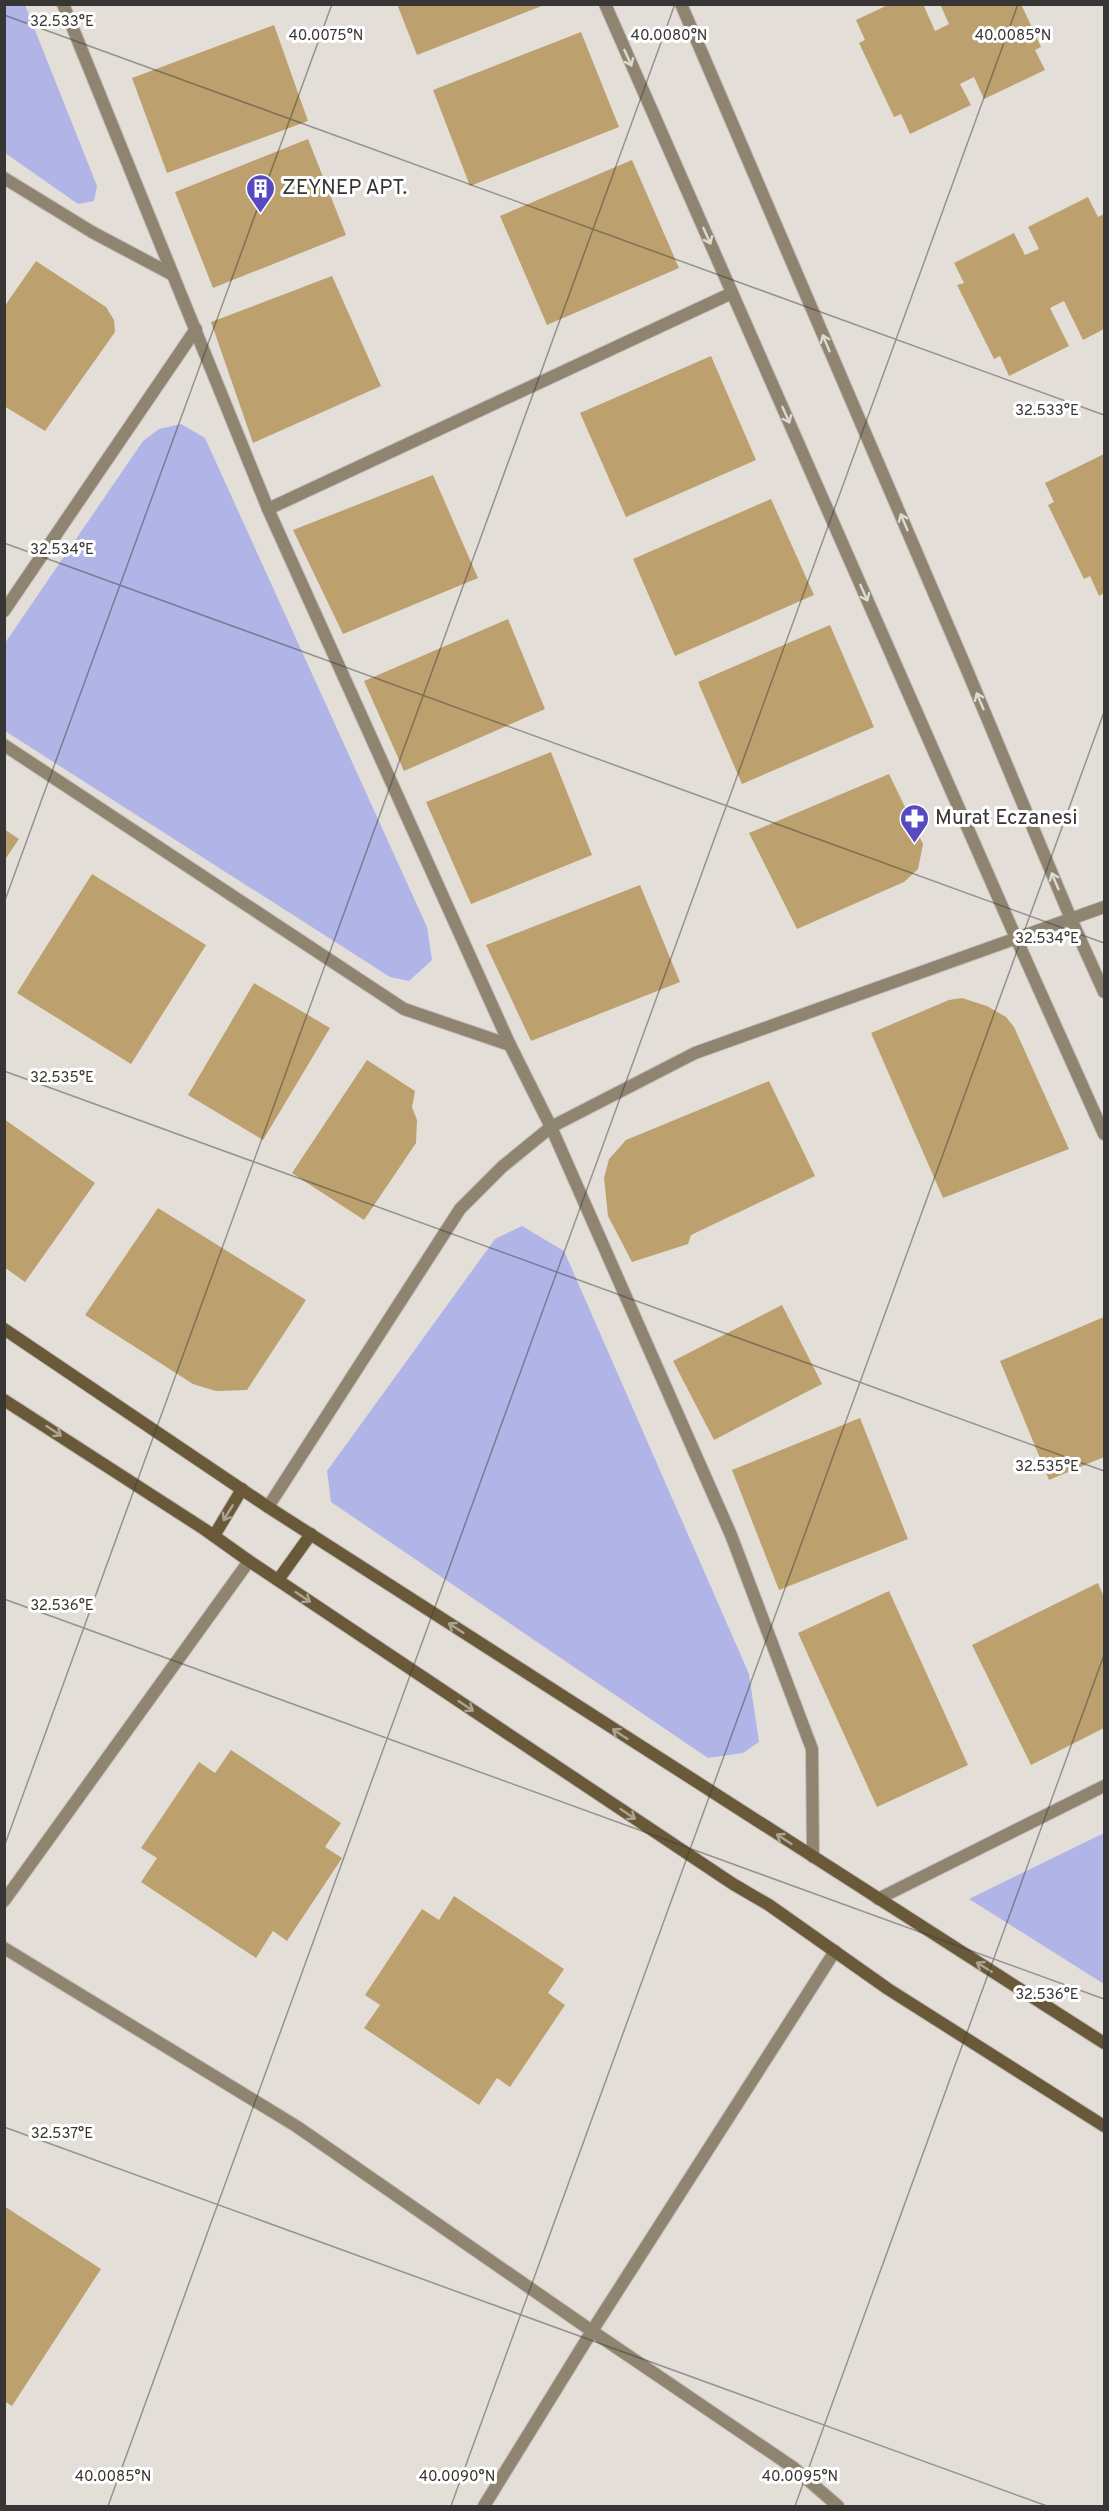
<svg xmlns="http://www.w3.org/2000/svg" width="1109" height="2511" viewBox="0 0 1109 2511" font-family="Overpass,sans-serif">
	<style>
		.green { fill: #b1b4e7 }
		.building { fill: #bca16e }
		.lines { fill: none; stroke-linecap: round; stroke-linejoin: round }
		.minor-casing { stroke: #c1bdb7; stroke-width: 14 }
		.tertiary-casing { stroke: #c1bdb7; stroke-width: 14 }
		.secondary-casing { stroke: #c1bdb7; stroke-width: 14 }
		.minor { stroke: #8f846f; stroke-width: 12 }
		.tertiary { stroke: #8f846f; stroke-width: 12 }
		.secondary { stroke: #695939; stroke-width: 12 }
		.oneway { stroke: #dddad4 }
		.oneway2 { stroke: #aca492 }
		.ticks { fill: none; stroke: #383634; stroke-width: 1.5; stroke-opacity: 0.45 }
		.labels { text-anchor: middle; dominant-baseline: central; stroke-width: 6; stroke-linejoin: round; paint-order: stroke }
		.poi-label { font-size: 21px; fill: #383634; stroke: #fff; text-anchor: start }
		.ticks-label { font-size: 15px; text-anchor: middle; fill: #383634; stroke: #fff; stroke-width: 6; stroke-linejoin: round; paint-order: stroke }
	</style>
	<rect width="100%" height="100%" fill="#e3dfd8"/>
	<g class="green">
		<polygon points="4,5 25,5 97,186 94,201 78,204 5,153"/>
		<polygon points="181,424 205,438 427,927 432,960 409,981 390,977 5,731 5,643 143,441 159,429"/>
		<polygon points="522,1226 564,1251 749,1674 759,1742 743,1753 708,1758 331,1502 327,1471 495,1239"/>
		<polygon points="1104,1833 1104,1984 969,1899"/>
	</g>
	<g class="building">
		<polygon points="397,4 544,4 544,5 417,55"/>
		<polygon points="890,4 923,4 935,31 949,24 940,4 1021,4 1041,47 1035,50 1045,70 984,99 974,77 960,84 971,105 910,134 901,114 894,117 859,43 865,40 856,20"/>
		<polygon points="274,25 308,121 167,173 132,78"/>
		<polygon points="581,32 619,127 470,186 433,90"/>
		<polygon points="308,139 346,235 213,288 175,192"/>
		<polygon points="632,160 679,268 547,325 500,216"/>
		<polygon points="1088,197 1098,217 1104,214 1104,329 1083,340 1064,301 1050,308 1069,346 1009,376 1000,356 994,359 957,285 964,283 954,263 1014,233 1025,255 1039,249 1028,227"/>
		<polygon points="36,261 106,307 114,320 115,332 45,431 4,406 4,307"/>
		<polygon points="332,276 381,386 253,443 211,322"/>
		<polygon points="711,356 756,460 626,517 580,413"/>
		<polygon points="1104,454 1104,593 1099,596 1090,576 1084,579 1048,505 1054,502 1045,483"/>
		<polygon points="433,475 478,578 343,634 293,530"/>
		<polygon points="771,499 814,595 675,656 633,559"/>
		<polygon points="508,619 545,709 404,771 364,681"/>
		<polygon points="830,625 874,727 742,784 698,682"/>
		<polygon points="551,752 592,855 471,904 426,802"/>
		<polygon points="889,774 923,844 918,869 904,882 797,929 749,833"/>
		<polygon points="4,829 19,839 4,861"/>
		<polygon points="92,874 206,945 131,1064 17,993"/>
		<polygon points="640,885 680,982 531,1041 486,945"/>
		<polygon points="254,983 330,1028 263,1140 188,1095"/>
		<polygon points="962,998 987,1006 1006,1017 1014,1027 1069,1149 943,1198 871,1033 949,1000"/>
		<polygon points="367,1060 415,1091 412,1107 417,1120 416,1143 364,1220 292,1173"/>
		<polygon points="769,1081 815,1176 691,1235 688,1244 632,1262 608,1216 604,1178 609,1159 626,1140"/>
		<polygon points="4,1119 95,1183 25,1282 4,1267"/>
		<polygon points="158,1208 306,1300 247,1390 216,1391 193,1384 85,1315"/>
		<polygon points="782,1305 822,1384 714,1440 673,1361"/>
		<polygon points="1104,1317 1104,1457 1049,1480 1000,1361"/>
		<polygon points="860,1418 908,1539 779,1590 732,1470"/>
		<polygon points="1098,1583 1104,1597 1104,1728 1031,1765 972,1645"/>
		<polygon points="889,1591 968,1765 877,1807 798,1633"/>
		<polygon points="231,1750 341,1823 325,1847 342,1858 287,1941 273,1931 256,1958 141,1882 157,1858 141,1848 199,1762 215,1773"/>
		<polygon points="454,1896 564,1969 548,1993 565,2005 510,2087 497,2078 479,2105 364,2028 380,2005 365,1995 422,1909 439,1920"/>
		<polygon points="4,2206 101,2269 12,2406 4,2401"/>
	</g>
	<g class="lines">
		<defs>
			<g id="minor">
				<polyline points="63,4 268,509 510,1045 551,1127 731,1535 812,1749 813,1857"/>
				<polyline points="4,178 92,232 173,275"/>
				<polyline points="268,509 732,293"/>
				<polyline points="4,611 196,329"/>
				<polyline points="4,745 404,1009 510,1045"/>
				<polyline points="268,1507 460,1209 502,1167 551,1127 695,1053 1104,907"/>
				<polyline points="878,1899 1104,1786"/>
				<polyline points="4,1901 249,1561"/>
				<polyline points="4,1948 296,2126 592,2331 794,2468 838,2506"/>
				<polyline points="484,2506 592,2331 835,1951"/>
			</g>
			<g id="tertiary">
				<polyline points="605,4 1016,938 1104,1134"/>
				<polyline points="681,4 967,670 1071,919 1104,992"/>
			</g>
			<g id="secondary">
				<polyline points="4,1329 268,1507 1104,2043"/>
				<polyline points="4,1400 204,1529 249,1561 733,1884 769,1905 888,1989 1104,2126"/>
				<polyline points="214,1536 242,1489"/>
				<polyline points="278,1580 311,1534"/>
			</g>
		</defs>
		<use href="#minor" class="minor-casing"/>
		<use href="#tertiary" class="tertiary-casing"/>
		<use href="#secondary" class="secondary-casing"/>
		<use href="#minor" class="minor"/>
		<use href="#tertiary" class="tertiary"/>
		<use href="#secondary" class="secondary"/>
	</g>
	<defs><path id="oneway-shaft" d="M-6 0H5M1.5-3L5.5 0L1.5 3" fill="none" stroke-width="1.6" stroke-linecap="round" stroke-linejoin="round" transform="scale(1.5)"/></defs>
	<g class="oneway">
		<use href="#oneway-shaft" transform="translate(628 58) rotate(66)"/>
		<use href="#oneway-shaft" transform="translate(707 236) rotate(66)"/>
		<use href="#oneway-shaft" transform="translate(826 343) rotate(-113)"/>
		<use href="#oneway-shaft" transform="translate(786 415) rotate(66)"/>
		<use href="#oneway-shaft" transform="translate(904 522) rotate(-113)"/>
		<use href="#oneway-shaft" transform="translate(864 593) rotate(66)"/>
		<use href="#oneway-shaft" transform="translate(980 701) rotate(-113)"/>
		<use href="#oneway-shaft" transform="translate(1055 881) rotate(-113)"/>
	</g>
	<g class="oneway2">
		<use href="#oneway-shaft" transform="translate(54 1431) rotate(33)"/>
		<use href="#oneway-shaft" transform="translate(228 1513) rotate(121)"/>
		<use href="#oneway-shaft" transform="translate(303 1597) rotate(34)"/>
		<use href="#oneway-shaft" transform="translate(456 1628) rotate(-147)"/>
		<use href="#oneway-shaft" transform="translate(466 1706) rotate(34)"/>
		<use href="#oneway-shaft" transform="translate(620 1734) rotate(-147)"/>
		<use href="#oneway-shaft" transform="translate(628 1814) rotate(34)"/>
		<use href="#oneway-shaft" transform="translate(784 1839) rotate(-147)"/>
		<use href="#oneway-shaft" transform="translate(984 1967) rotate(-148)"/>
	</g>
	<path class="ticks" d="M4,15L1104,415M4,543L1104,943M4,903L332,4M4,1071L1104,1471M4,1599L1104,1999M4,1847L675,4M4,2127L1047,2506M108,2506L1018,4M451,2506L1104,712M795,2506L1104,1655"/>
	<defs>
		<symbol id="building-pin" viewBox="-11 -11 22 30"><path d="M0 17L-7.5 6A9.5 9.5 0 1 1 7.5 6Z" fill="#5649c1" stroke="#fff"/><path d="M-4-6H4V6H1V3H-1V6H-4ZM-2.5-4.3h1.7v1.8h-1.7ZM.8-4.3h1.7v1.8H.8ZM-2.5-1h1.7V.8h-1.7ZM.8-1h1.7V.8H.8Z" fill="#fff"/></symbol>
		<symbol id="pharmacy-pin" viewBox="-11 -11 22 30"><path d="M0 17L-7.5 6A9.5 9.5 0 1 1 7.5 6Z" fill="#5649c1" stroke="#fff"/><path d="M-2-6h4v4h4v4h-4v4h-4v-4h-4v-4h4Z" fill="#fff"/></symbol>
	</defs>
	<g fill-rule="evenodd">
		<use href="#building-pin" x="244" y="172" width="33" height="45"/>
		<use href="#pharmacy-pin" x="898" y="802" width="33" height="45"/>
	</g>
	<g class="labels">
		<g class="poi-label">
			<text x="282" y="188">ZEYNEP APT.</text>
			<text x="935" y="818">Murat Eczanesi</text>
		</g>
	</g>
	<g class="ticks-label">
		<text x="62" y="26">32.533°E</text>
		<text x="326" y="40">40.0075°N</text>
		<text x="669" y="40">40.0080°N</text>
		<text x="1013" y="40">40.0085°N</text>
		<text x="1047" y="415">32.533°E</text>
		<text x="62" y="554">32.534°E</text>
		<text x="1047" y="943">32.534°E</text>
		<text x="62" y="1082">32.535°E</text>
		<text x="1047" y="1471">32.535°E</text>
		<text x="62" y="1610">32.536°E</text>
		<text x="1047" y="1999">32.536°E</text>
		<text x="62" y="2138">32.537°E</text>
		<text x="113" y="2481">40.0085°N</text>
		<text x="457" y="2481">40.0090°N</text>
		<text x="800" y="2481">40.0095°N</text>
	</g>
	<rect width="1109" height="2511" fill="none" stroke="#383634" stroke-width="12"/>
</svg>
